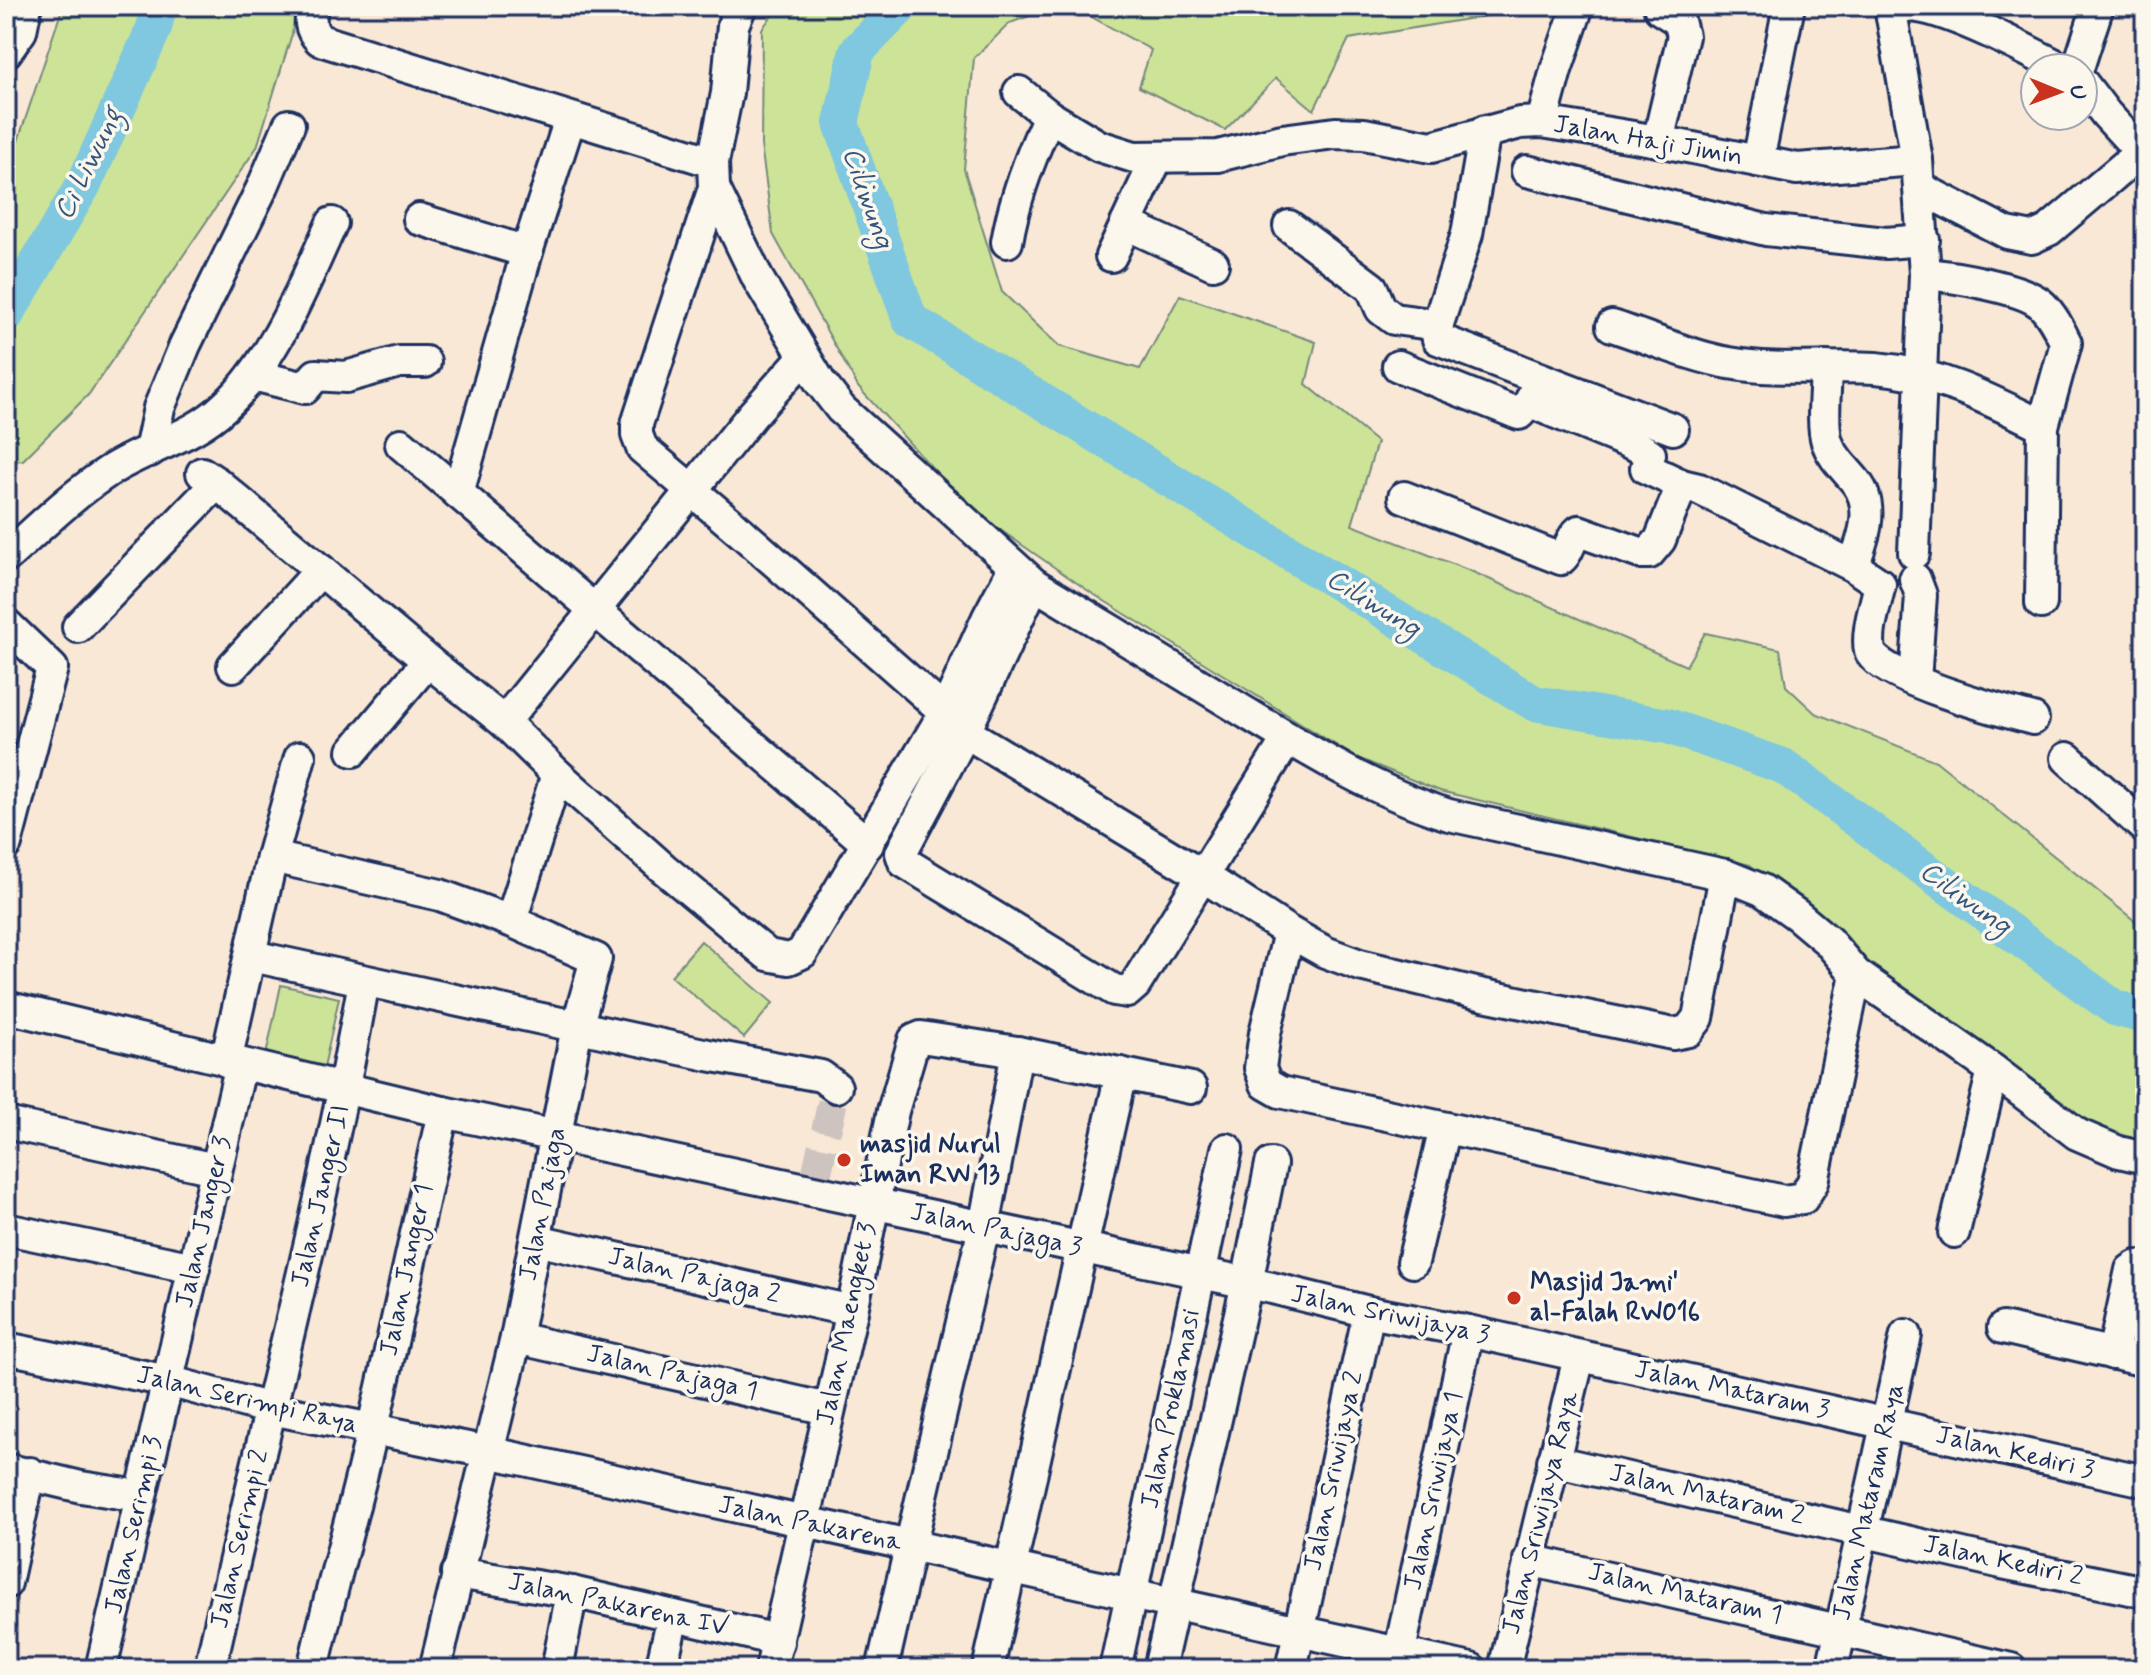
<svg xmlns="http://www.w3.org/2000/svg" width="2151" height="1675" viewBox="0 0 2151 1675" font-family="Mynerve,sans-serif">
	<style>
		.green { fill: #cde398; stroke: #74897b; stroke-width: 2 }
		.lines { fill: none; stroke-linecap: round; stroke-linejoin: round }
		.river { stroke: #7fc8df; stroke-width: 36 }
		.minor-tunnel { stroke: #cdc3bf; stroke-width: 30; stroke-dasharray: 30 15; stroke-linecap: butt }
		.minor-casing { stroke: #1b2f5e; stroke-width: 36 }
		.minor { stroke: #fbf7ec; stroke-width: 30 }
		.poi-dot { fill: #c8321e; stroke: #fbf7ec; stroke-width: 3 }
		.labels { text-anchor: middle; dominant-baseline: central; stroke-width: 7; stroke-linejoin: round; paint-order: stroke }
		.street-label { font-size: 26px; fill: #1b2f5e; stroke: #fbf7ec }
		.poi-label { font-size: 26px; font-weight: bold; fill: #1b2f5e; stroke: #fbf7ec; text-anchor: start }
		.water-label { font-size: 28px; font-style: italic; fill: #34557e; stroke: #fbf7ec }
	</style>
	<rect width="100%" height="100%" fill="#fae8d7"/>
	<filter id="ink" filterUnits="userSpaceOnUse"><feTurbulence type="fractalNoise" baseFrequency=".0125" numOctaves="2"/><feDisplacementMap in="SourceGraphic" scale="16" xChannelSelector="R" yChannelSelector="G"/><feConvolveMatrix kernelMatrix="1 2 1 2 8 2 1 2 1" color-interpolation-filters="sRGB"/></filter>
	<g filter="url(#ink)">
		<g class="green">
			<polygon points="63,6 296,6 292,34 257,147 89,394 23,460 6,462 6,177"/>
			<polygon points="779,6 1057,6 1010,23 974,58 964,169 1002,292 1059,346 1140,369 1180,295 1316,342 1306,384 1377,442 1352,525 1473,572 1686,666 1705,633 1780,649 1786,686 1815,713 1936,761 2145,929 2145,1138 2116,1136 2047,1098 1945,1028 1750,865 1440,791 1355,757 1090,592 970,509 858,387 773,234 761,145 762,29"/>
			<polygon points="1072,6 1546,6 1349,39 1314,110 1276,78 1225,130 1139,87 1151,50"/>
			<polygon points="701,941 773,1003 744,1038 671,976"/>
			<polygon points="281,985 339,998 321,1081 263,1069"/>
		</g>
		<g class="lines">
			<g class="river">
				<polyline points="901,6 857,51 841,123 910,320 1534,703 1668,726 1783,766 2115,1008 2145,1016"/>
				<polyline points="6,315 85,182 154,28 159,6"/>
			</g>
			<polyline class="minor-tunnel" points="816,1176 836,1087"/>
			<defs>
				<g id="minor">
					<path d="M312,6C310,21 309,29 320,40L713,162"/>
					<path d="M741,6L733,25L727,93L713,162L714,188L758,279L820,382L841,409L1034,584C1104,626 1173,668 1243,711C1309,751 1375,792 1449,815L1725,875L1762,890L1797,915L1828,941L1856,974L1993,1070L2077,1134L2119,1152L2145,1158"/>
					<polyline points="1890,6 1917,160 1925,274 1914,553"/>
					<path d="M1909,6C1946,7 2026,50 2061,68"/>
					<polyline points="6,52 21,31 26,6"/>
					<polyline points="2078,68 2098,6"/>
					<polyline points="2083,84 2106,114 2141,152 2145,162"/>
					<polyline points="1019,92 1049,116 1099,146 1134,157 1218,156 1282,140 1335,133 1364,134 1431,147 1520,123 1542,122 1658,141 1797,169 1917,160"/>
					<polyline points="1542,122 1556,70 1578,6"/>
					<polyline points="1485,131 1467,234 1436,330 1438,339 1673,429"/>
					<polyline points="1658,141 1683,36 1679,21 1660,9 1659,6"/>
					<polyline points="1758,161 1789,6"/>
					<polyline points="1527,171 1766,230 1886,243 1924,240"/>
					<polyline points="714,188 637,424 637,435 642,448 741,532 945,712"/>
					<polyline points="1920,188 2007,233 2032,238 2049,230 2141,152"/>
					<polyline points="419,219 527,252"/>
					<polyline points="1126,224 1213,264"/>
					<polyline points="1289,226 1372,288 1381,309 1394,319 1438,325"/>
					<path d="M1007,242C1014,199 1031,155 1049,116"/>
					<polyline points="1111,256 1157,158"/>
					<path d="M1925,274C1951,276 2025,288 2042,305C2053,316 2059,329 2066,343L2043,426L2041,603"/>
					<path d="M1612,326C1650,338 1690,356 1729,363C1778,372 1827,365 1876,368C1941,374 1986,398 2043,426"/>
					<polyline points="1398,366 1519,414 1530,402 1536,387"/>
					<path d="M1826,367C1826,388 1821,423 1827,442C1833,459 1846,469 1856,482C1876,507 1863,540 1853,566"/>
					<polyline points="253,375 305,388 316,375 346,377 399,362 425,362"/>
					<polyline points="1530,402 1635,445 1650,454 1646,468 1682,485"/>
					<polyline points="401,444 868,844"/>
					<polyline points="150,451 159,408 185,345 263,186 289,125"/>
					<polyline points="202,473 217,483 428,661 504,722 557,774 663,868 768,955 789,959 802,953 945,712 988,617 1014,568"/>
					<polyline points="458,493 527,252 570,119"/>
					<path d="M1404,497L1561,559C1570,552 1569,539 1579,531L1640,553H1649L1660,540L1682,485L1699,489L1853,566L1880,584C1876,604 1866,631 1870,651C1876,677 2006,712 2033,719"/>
					<path d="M6,557C39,528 72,495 109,471C146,447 192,438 225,406C275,360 304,284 332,223"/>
					<polyline points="1034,584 965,732 901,853 904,862 1114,990 1127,992 1135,985 1288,738"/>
					<polyline points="6,624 52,668 6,844"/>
					<polyline points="78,627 217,483"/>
					<polyline points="233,666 321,570"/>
					<polyline points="1915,681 1921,595 1915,579"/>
					<polyline points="504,722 753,414 804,357"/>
					<polyline points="965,732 1203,876 1289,932 1325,952 1360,965 1484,995 1673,1034 1688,1031 1698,1018 1725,875"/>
					<polyline points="353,751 428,661"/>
					<polyline points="2067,758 2145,828"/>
					<polyline points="272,857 440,895 513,922 596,959 577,1027 516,1338 435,1669"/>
					<polyline points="515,908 557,774"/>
					<polyline points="1289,932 1265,1033 1260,1068 1266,1084 1280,1092 1784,1201 1803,1198 1813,1182 1856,974"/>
					<polyline points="252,956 708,1055 821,1076 836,1087"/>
					<polyline points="6,1007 443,1112 1272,1288 1369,1312 1468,1331 2145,1481"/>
					<polyline points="226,1061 272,857 300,757"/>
					<polyline points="6,1123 215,1169"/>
					<polyline points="6,1229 194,1268"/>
					<polyline points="1954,1232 1993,1070"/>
					<polyline points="536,1240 852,1311"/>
					<polyline points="1413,1262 1445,1128"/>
					<polyline points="2003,1328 2145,1361"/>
					<polyline points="516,1338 828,1409"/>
					<polyline points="6,1348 168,1381 271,1409 488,1452 1471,1669"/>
					<polyline points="2113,1354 2131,1270 2137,1266 2145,1267"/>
					<polyline points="1553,1461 2002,1563 2145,1592"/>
					<polyline points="6,1469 81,1487 139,1496"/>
					<polyline points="1529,1560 2011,1669"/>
					<polyline points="457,1573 572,1592 760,1636 778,1642"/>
					<polyline points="6,1583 30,1473"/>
					<polyline points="101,1669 241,1064"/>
					<path d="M210,1669C260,1440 323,1213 364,981"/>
					<path d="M313,1669C331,1588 355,1508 373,1427C397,1322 419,1216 443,1112"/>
					<polyline points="557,1669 572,1592"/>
					<polyline points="661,1669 673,1616"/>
					<polyline points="771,1669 852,1311 893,1111 914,1040 921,1037 1017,1052 1191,1088"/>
					<polyline points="882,1669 984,1227 1017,1052"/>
					<polyline points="988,1669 1121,1073"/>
					<polyline points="1115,1669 1227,1149"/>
					<polyline points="1159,1669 1247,1283 1271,1164"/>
					<polyline points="1291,1669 1369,1312"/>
					<polyline points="1396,1669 1468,1331"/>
					<polyline points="1504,1669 1579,1357"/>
					<polyline points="1832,1669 1906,1335"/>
				</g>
			</defs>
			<use href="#minor" class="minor-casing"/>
			<use href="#minor" class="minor"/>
		</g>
	</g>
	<g class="poi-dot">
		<circle cx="844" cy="1160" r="8"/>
		<circle cx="1514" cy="1298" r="8"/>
	</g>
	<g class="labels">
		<g class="street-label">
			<text transform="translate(1648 141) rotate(10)">Jalan Haji Jimin</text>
			<text transform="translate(321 1196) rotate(-77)">Jalan Janger II</text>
			<text transform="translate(543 1204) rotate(-79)">Jalan Pajaga</text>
			<text transform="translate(204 1222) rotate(-77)">Jalan Janger 3</text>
			<text transform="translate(996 1230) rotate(12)">Jalan Pajaga 3</text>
			<text transform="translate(407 1270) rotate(-78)">Jalan Janger 1</text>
			<text transform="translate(694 1276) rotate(13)">Jalan Pajaga 2</text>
			<text transform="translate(1390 1315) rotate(12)">Jalan Sriwijaya 3</text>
			<text transform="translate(847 1324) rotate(-78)">Jalan Maengket 3</text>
			<text transform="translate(672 1373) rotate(13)">Jalan Pajaga 1</text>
			<text transform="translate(1732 1390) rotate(12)">Jalan Mataram 3</text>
			<text transform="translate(247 1400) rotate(13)">Jalan Serimpi Raya</text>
			<text transform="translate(1171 1409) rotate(-78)">Jalan Proklamasi</text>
			<text transform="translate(2015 1453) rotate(13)">Jalan Kediri 3</text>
			<text transform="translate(1334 1471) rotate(-78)">Jalan Sriwijaya 2</text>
			<text transform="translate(1434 1491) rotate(-78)">Jalan Sriwijaya 1</text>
			<text transform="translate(1707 1495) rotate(13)">Jalan Mataram 2</text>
			<text transform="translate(1869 1502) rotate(-77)">Jalan Mataram Raya</text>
			<text transform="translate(1541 1513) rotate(-76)">Jalan Sriwijaya Raya</text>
			<text transform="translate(810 1524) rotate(12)">Jalan Pakarena</text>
			<text transform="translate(134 1525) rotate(-77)">Jalan Serimpi 3</text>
			<text transform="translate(240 1539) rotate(-77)">Jalan Serimpi 2</text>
			<text transform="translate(2003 1561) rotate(12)">Jalan Kediri 2</text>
			<text transform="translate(1685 1594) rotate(13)">Jalan Mataram 1</text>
			<text transform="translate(618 1605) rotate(12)">Jalan Pakarena IV</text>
		</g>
		<g class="poi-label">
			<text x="860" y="1145">masjid Nurul<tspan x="860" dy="30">Iman RW 13</tspan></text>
			<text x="1530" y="1283">Masjid Jami'<tspan x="1530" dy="30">al-Falah RW016</tspan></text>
		</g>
		<g class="water-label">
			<text transform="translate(89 164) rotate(-64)">Ci Liwung</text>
			<text transform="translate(867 198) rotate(71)">Ciliwung</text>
			<text transform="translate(1373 604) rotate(32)">Ciliwung</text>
			<text transform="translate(1965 899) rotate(36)">Ciliwung</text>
		</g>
	</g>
	<rect width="2151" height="1675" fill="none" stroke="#fbf7ec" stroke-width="32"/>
	<rect x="16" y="16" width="2119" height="1643" fill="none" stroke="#1b2f5e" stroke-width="3" filter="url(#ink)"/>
	<g transform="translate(2059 92) rotate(91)"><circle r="38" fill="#fbf7ec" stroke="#a1a7b3" stroke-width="2"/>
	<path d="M0-6L14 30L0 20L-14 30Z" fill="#c8321e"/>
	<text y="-12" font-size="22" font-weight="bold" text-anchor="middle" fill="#1b2f5e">U</text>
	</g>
</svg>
